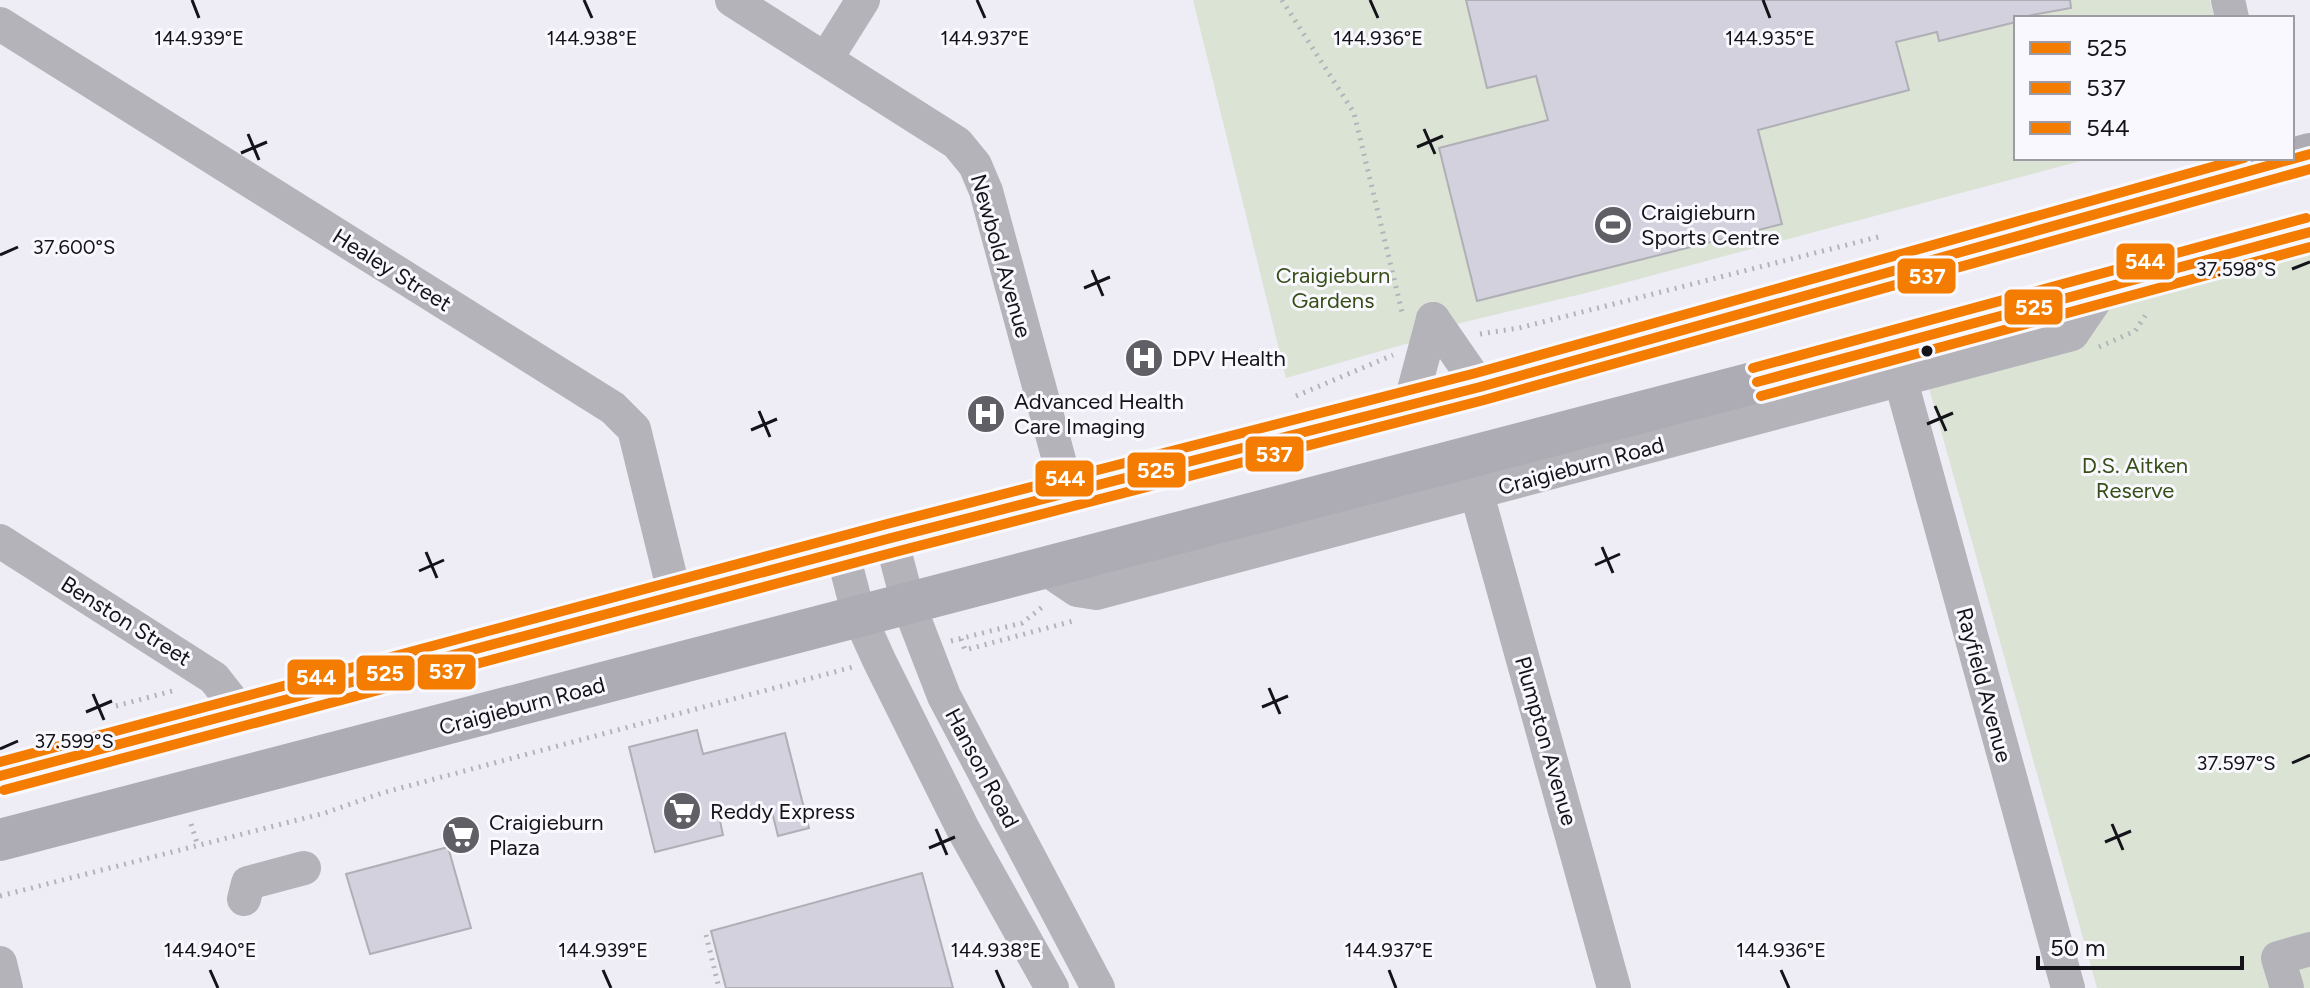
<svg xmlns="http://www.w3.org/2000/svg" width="2310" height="988" viewBox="0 0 2310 988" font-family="Figtree,sans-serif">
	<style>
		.green { fill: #dae3d4 }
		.building { fill: #d2d1dd; stroke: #b0afb6; stroke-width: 2 }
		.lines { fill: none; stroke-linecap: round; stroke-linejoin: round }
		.path { stroke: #b4b3ba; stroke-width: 5; stroke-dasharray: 2 6; stroke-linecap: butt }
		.minor { stroke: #b4b3ba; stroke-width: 34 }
		.major { stroke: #adacb5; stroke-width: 42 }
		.bus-1-casing { stroke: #f8f8fe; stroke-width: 16 }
		.bus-2-casing { stroke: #f8f8fe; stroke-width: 16 }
		.bus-3-casing { stroke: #f8f8fe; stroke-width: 16 }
		.bus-1 { stroke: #f37c01; stroke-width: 10 }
		.bus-2 { stroke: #f37c01; stroke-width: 10 }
		.bus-3 { stroke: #f37c01; stroke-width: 10 }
		.ticks { fill: none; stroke: #141319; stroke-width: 3 }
		.bus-dot { fill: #141319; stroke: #f8f8fe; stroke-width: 3 }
		.labels { text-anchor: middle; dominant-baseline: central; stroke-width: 6; stroke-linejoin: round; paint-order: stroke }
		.poi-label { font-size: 22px; fill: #141319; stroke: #f8f8fe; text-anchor: start }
		.street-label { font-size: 22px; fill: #141319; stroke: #f8f8fe }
		.park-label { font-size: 22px; fill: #374f17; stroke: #f8f8fe }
		.ticks-label { font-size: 20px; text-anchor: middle; fill: #141319; stroke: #f8f8fe; stroke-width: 6; stroke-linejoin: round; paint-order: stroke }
		.line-badge { stroke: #f8f8fe; stroke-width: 3 }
		.badge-label { font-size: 22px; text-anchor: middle; font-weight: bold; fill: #fff }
	</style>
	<rect width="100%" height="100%" fill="#eeedf6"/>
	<g class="green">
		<polygon points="1193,0 2210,0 2214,18 2016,18 2016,158 2092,158 1590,292 1415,334 1416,341 1286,378"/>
		<polygon points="2310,250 2310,988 2097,988 1920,356"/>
	</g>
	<g class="building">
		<polygon points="1466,0 2070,0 2071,8 2016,18 2016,22 1939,41 1937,32 1896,42 1909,90 1758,130 1782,224 1477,301 1439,148 1548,120 1536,76 1487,88"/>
		<polygon points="697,730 703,754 785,733 809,828 778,836 771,808 720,821 723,835 655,852 629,747"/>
		<polygon points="448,847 471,928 370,954 346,874"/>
		<polygon points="922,873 953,988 726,988 711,931"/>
	</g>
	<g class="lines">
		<g class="path">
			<polyline points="1282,0 1354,113 1402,312"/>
			<polyline points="1480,334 1519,328 1882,236"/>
			<polyline points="2099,347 2135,331 2147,313"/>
			<polyline points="1296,396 1393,355"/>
			<polyline points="961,639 965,650 1073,621"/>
			<polyline points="951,641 1022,623 1045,605"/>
			<polyline points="116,706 176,690"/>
			<polyline points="191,824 198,846"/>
			<polyline points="0,896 325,813 382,793 853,667"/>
			<polyline points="706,935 719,988"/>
		</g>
		<g class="minor">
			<polyline points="732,0 957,143 975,165 986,191 1068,493"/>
			<polyline points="2228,0 2232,18"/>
			<polyline points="0,24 613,408 634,429 675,596"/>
			<polyline points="826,59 863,0"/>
			<polyline points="1433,319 1480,387"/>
			<polyline points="1901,381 2068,988"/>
			<polyline points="1410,405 1433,319"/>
			<polyline points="1477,494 1614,988"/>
			<polyline points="891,538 908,603 944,696 1098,988"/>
			<polyline points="0,541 214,678 232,701 238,715"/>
			<polyline points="842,551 859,616 879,660 963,829 1052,988"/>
			<polyline points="1043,567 1077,590 1096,593 2072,334 2102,290"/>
			<polyline points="244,899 248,883 304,868"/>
			<polyline points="0,963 6,988"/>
			<polyline points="2287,988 2278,958 2310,949"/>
		</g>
		<g class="major">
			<polyline points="0,776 891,538 1480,387 2310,154"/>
			<polyline points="0,840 1968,327 2310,232"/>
		</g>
		<defs>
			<g id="bus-1">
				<polyline points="1757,382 2310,232"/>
				<polyline points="0,776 891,538 1480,387 2310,154"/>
			</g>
			<g id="bus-2">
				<polyline points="1761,396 2310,247"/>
				<polyline points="4,790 895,552 1484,400 2310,169"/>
			</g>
			<g id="bus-3">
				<polyline points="1753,368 2306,218"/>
				<polyline points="0,762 887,524 1476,373 2244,158"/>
			</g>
		</defs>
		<use href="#bus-1" class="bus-1-casing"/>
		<use href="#bus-2" class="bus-2-casing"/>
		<use href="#bus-3" class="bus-3-casing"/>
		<use href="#bus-1" class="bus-1"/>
		<use href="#bus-2" class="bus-2"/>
		<use href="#bus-3" class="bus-3"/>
	</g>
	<path class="ticks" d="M192,0L199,18M584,0L592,18M977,0L985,18M1370,0L1378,18M1763,0L1770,18M1424,129L1435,154M248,134L259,160M1417,147L1443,136M241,153L267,142M0,255L18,247M2292,269L2310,262M1092,270L1103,296M1084,288L1110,277M1935,406L1946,431M759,411L770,437M1927,424L1953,413M751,430L777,419M1602,547L1613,573M426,552L437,578M1595,565L1620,554M419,571L444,560M1269,688L1280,714M93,694L104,720M1262,707L1288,696M86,712L112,701M0,749L18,741M2292,763L2310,755M2112,824L2123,850M936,829L947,855M2105,842L2131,831M929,848L955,837M210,970L218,988M603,970L611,988M996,970L1004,988M1389,970L1396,988M1781,970L1789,988"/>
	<defs>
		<symbol id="stadium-disc" viewBox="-11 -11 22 22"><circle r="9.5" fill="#605f66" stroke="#f8f8fe"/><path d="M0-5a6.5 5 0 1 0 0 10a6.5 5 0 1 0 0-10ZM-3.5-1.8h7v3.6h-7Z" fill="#fff"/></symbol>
		<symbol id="hospital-disc" viewBox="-11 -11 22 22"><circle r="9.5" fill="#605f66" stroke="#f8f8fe"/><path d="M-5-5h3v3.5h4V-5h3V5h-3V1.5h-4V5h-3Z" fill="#fff"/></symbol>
		<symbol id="supermarket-disc" viewBox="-11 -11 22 22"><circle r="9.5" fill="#605f66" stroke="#f8f8fe"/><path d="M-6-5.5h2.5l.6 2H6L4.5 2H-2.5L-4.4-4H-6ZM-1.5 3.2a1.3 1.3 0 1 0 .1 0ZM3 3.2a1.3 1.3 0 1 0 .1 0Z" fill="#fff"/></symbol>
	</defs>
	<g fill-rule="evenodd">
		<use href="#stadium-disc" x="1591" y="203" width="44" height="44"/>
		<use href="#hospital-disc" x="1122" y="336" width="44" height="44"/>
		<use href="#hospital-disc" x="964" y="392" width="44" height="44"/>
		<use href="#supermarket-disc" x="660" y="789" width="44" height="44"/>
		<use href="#supermarket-disc" x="439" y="813" width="44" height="44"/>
	</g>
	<circle class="bus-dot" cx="1927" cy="351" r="7"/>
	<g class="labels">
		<g class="poi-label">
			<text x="1641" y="212">Craigieburn<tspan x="1641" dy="25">Sports Centre</tspan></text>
			<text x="1172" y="358">DPV Health</text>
			<text x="1014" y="401">Advanced Health<tspan x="1014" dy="25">Care Imaging</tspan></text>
			<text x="710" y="811">Reddy Express</text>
			<text x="489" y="822">Craigieburn<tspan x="489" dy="25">Plaza</tspan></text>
		</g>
		<g class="street-label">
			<text transform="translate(1001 256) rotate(74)">Newbold Avenue</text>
			<text transform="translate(392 270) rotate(32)">Healey Street</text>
			<text transform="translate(1581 466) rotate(-15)">Craigieburn Road</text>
			<text transform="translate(126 621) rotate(32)">Benston Street</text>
			<text transform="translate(1984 685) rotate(75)">Rayfield Avenue</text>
			<text transform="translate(522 706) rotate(-15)">Craigieburn Road</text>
			<text transform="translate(1546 741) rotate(74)">Plumpton Avenue</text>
			<text transform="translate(982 768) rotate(62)">Hanson Road</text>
		</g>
		<g class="park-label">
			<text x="1333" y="275">Craigieburn<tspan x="1333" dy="25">Gardens</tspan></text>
			<text x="2135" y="465">D.S. Aitken<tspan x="2135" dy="25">Reserve</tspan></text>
		</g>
	</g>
	<g class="ticks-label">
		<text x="199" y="45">144.939°E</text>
		<text x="592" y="45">144.938°E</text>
		<text x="985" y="45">144.937°E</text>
		<text x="1378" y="45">144.936°E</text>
		<text x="1770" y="45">144.935°E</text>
		<text x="74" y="254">37.600°S</text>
		<text x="2236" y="276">37.598°S</text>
		<text x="74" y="748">37.599°S</text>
		<text x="2236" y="770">37.597°S</text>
		<text x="210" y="957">144.940°E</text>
		<text x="603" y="957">144.939°E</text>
		<text x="996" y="957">144.938°E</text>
		<text x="1389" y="957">144.937°E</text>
		<text x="1781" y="957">144.936°E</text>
	</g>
	<g class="line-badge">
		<rect x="2115" y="242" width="61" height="39" rx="8" fill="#f37c01"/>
		<rect x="1896" y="257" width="61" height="38" rx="8" fill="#f37c01"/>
		<rect x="2003" y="288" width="61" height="38" rx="8" fill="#f37c01"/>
		<rect x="1244" y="435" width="61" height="38" rx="8" fill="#f37c01"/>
		<rect x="1126" y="451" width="61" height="38" rx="8" fill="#f37c01"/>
		<rect x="1034" y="459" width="61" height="39" rx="8" fill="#f37c01"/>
		<rect x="416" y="653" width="61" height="38" rx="8" fill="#f37c01"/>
		<rect x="355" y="654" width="61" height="38" rx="8" fill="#f37c01"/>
		<rect x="286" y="658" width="61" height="38" rx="8" fill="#f37c01"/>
	</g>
	<g class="badge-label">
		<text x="2145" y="269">544</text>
		<text x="1927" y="284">537</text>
		<text x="2034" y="315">525</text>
		<text x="1274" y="462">537</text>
		<text x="1156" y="478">525</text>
		<text x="1065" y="486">544</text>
		<text x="447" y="679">537</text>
		<text x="385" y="681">525</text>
		<text x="316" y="685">544</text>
	</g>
	<rect x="2014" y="16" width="280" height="144" fill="#f8f8fe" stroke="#9d9ca2" stroke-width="2"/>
	<rect x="2030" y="42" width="40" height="12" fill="#f37c01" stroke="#9d9ca2" stroke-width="2"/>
	<text x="2086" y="56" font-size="24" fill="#141319">525</text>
	<rect x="2030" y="82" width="40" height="12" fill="#f37c01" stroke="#9d9ca2" stroke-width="2"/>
	<text x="2086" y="96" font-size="24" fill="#141319">537</text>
	<rect x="2030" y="122" width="40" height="12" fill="#f37c01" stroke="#9d9ca2" stroke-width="2"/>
	<text x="2086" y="136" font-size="24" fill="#141319">544</text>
	<path d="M2038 956v12h204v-12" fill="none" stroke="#141319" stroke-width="4"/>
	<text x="2050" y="956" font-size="24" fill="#141319" stroke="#f8f8fe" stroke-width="6" paint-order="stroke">50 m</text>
</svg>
